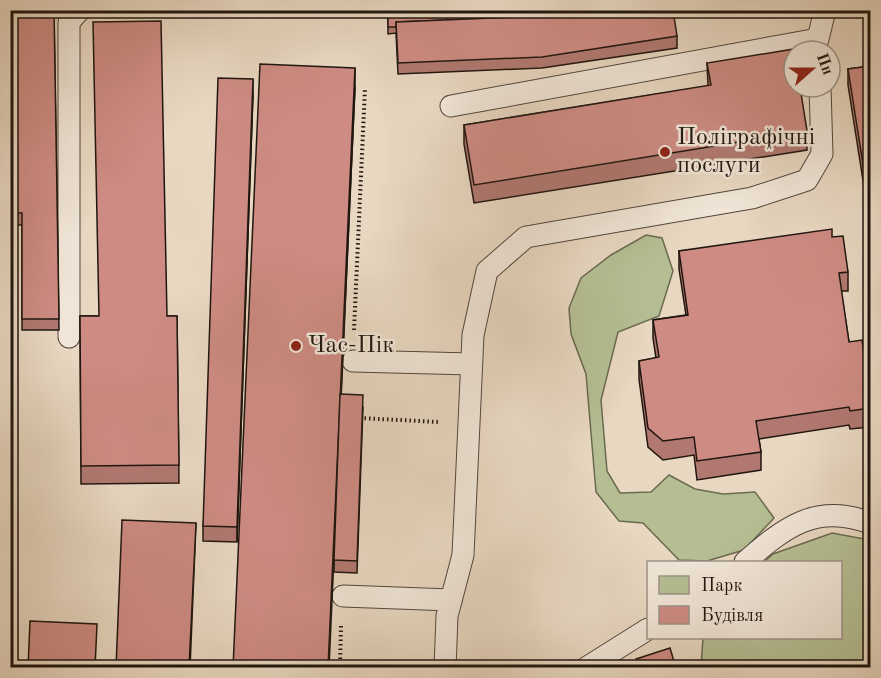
<svg xmlns="http://www.w3.org/2000/svg" width="881" height="678" viewBox="0 0 881 678" font-family="'Old Standard TT',serif">
	<style>
		.green { fill: #b5be93; stroke: #6a6a51; stroke-width: 1.5 }
		.lines { fill: none; stroke-linecap: round; stroke-linejoin: round }
		.service-casing { stroke: #52463c; stroke-width: 23 }
		.path { stroke: #20160f; stroke-width: 4; stroke-dasharray: 1.5 3; stroke-linecap: butt }
		.service { stroke: #f0e5d7; stroke-width: 21 }
		.wall { fill: #b07871; stroke: #20160f; stroke-width: 1.5 }
		.shaded-wall { fill: #90615c; stroke: #20160f; stroke-width: 1.5 }
		.building { fill: #cd8b83; stroke: #20160f; stroke-width: 1.5 }
		.poi-dot { fill: #8f2418; stroke: #f0e5d7; stroke-width: 2 }
		.labels { text-anchor: middle; dominant-baseline: central; stroke-width: 5; stroke-linejoin: round; paint-order: stroke }
		.poi-label { font-size: 24px; fill: #20160f; stroke: #f0e5d7; text-anchor: start }
	</style>
	<rect width="100%" height="100%" fill="#e8d7c1"/>
	<filter id="stains"><feTurbulence type="fractalNoise" baseFrequency=".00333" numOctaves="4"/><feColorMatrix values="0 0 0 0 .2 0 0 0 0 .09 0 0 0 0 .02 0 0 0 .5 -.17"/></filter>
	<radialGradient id="worn" r=".72"><stop offset=".6" stop-color="#630" stop-opacity="0"/><stop offset="1" stop-color="#630" stop-opacity=".3"/></radialGradient>
	<g class="green">
		<polygon points="646,235 662,238 673,271 659,316 618,332 601,400 607,471 620,493 651,492 669,475 695,489 723,494 755,492 774,518 744,550 707,561 679,560 643,523 619,521 596,492 586,374 571,334 569,308 581,278 611,255"/>
		<polygon points="832,533 870,540 870,667 701,667 703,638 840,638 840,562 764,562 773,554"/>
	</g>
	<g class="lines">
		<defs>
			<g id="service">
				<polyline points="451,106 818,39 825,10"/>
				<polyline points="69,337 69,22 80,10"/>
				<polyline points="353,361 471,364"/>
				<path d="M745,562C784,528 816,502 870,523"/>
				<polyline points="343,596 451,600"/>
				<polyline points="445,668 447,616 463,555 473,335 487,271 526,237 752,198 807,180 822,154 820,87"/>
				<polyline points="586,668 648,629"/>
			</g>
		</defs>
		<use href="#service" class="service-casing"/>
		<g class="path">
			<polyline points="354,330 365,88"/>
			<polyline points="360,418 439,422"/>
			<polyline points="340,668 341,626"/>
		</g>
		<use href="#service" class="service"/>
	</g>
	<g class="wall">
		<polygon points="10,10 54,10 59,330 22,330 22,225 10,225"/>
		<polygon points="388,10 541,10 541,16 677,36 677,48 542,68 398,74 396,33 388,34"/>
		<polygon points="707,63 807,131 807,150 474,203 464,144 464,125 708,86"/>
		<polygon points="870,66 870,225 848,85 848,69"/>
		<polygon points="355,87 341,394 363,407 357,573 334,572 335,526"/>
		<polygon points="253,94 237,542 203,541 203,526"/>
		<polygon points="832,237 848,272 848,291 841,291 849,342 870,399 870,427 850,429 849,425 759,439 761,452 761,470 697,480 694,455 663,460 648,447 639,379 639,361 656,358 653,338 653,320 686,315 679,269 679,251"/>
		<polygon points="80,316 177,316 179,483 81,484"/>
	</g>
	<g class="shaded-wall">
		<polygon points="355,68 355,87 329,668 328,668"/>
		<polygon points="253,79 253,94 237,542 237,527"/>
		<polygon points="196,523 190,668 189,668"/>
	</g>
	<g class="building">
		<polygon points="10,10 54,10 59,319 22,319 22,213 10,213"/>
		<polygon points="388,10 446,10 447,20 396,22 396,27 388,27"/>
		<polygon points="447,10 541,10 541,12 447,16"/>
		<polygon points="572,10 673,10 677,36 542,57 398,63 396,22 541,16"/>
		<polygon points="161,21 167,316 177,316 179,465 81,466 80,316 99,316 93,22"/>
		<polygon points="794,49 794,87 800,87 807,131 474,185 464,125 711,85 707,63"/>
		<polygon points="260,64 355,68 328,668 233,668"/>
		<polygon points="870,66 870,209 848,69"/>
		<polygon points="218,78 253,79 237,527 203,526"/>
		<polygon points="832,229 832,237 843,236 848,272 839,273 849,342 862,340 870,399 870,408 850,411 849,407 756,421 761,452 697,461 694,437 663,441 648,428 639,361 659,357 653,320 688,315 679,251"/>
		<polygon points="340,394 363,395 357,561 334,560"/>
		<polygon points="122,520 196,523 189,668 116,668"/>
		<polygon points="30,621 97,624 95,668 28,668"/>
		<polygon points="670,648 676,668 639,668 636,659"/>
	</g>
	<g class="poi-dot">
		<circle cx="665" cy="152" r="6"/>
		<circle cx="296" cy="346" r="6"/>
	</g>
	<g class="labels">
		<g class="poi-label">
			<text x="677" y="138">Поліграфічні<tspan x="677" dy="28">послуги</tspan></text>
			<text x="308" y="346">Час-Пік</text>
		</g>
	</g>
	<rect width="881" height="678" fill="none" stroke="#e8d7c1" stroke-width="36"/>
	<rect x="12" y="12" width="857" height="654" fill="none" stroke="#20160f" stroke-width="3"/>
	<rect x="18" y="18" width="845" height="642" fill="none" stroke="#20160f" stroke-width="1.5"/>
	<rect x="647" y="561" width="195" height="78" fill="#f0e5d7" stroke="#9d9287" stroke-width="1.5"/>
	<rect x="659" y="576" width="30" height="18" fill="#b5be93" stroke="#9d9287" stroke-width="1.5"/>
	<text x="701" y="591" font-size="18" fill="#20160f">Парк</text>
	<rect x="659" y="606" width="30" height="18" fill="#cd8b83" stroke="#9d9287" stroke-width="1.5"/>
	<text x="701" y="621" font-size="18" fill="#20160f">Будівля</text>
	<g transform="translate(812 69) rotate(69)"><circle r="28" fill="#f0e5d7" stroke="#9d9287" stroke-width="1.5"/>
	<path d="M0-4.5L10 22L0 15L-10 22Z" fill="#8f2418"/>
	<text y="-9" font-size="16" font-weight="bold" text-anchor="middle" fill="#20160f">Пн</text>
	</g>
	<rect width="100%" height="100%" filter="url(#stains)"/>
	<rect width="100%" height="100%" fill="url(#worn)"/>
</svg>
